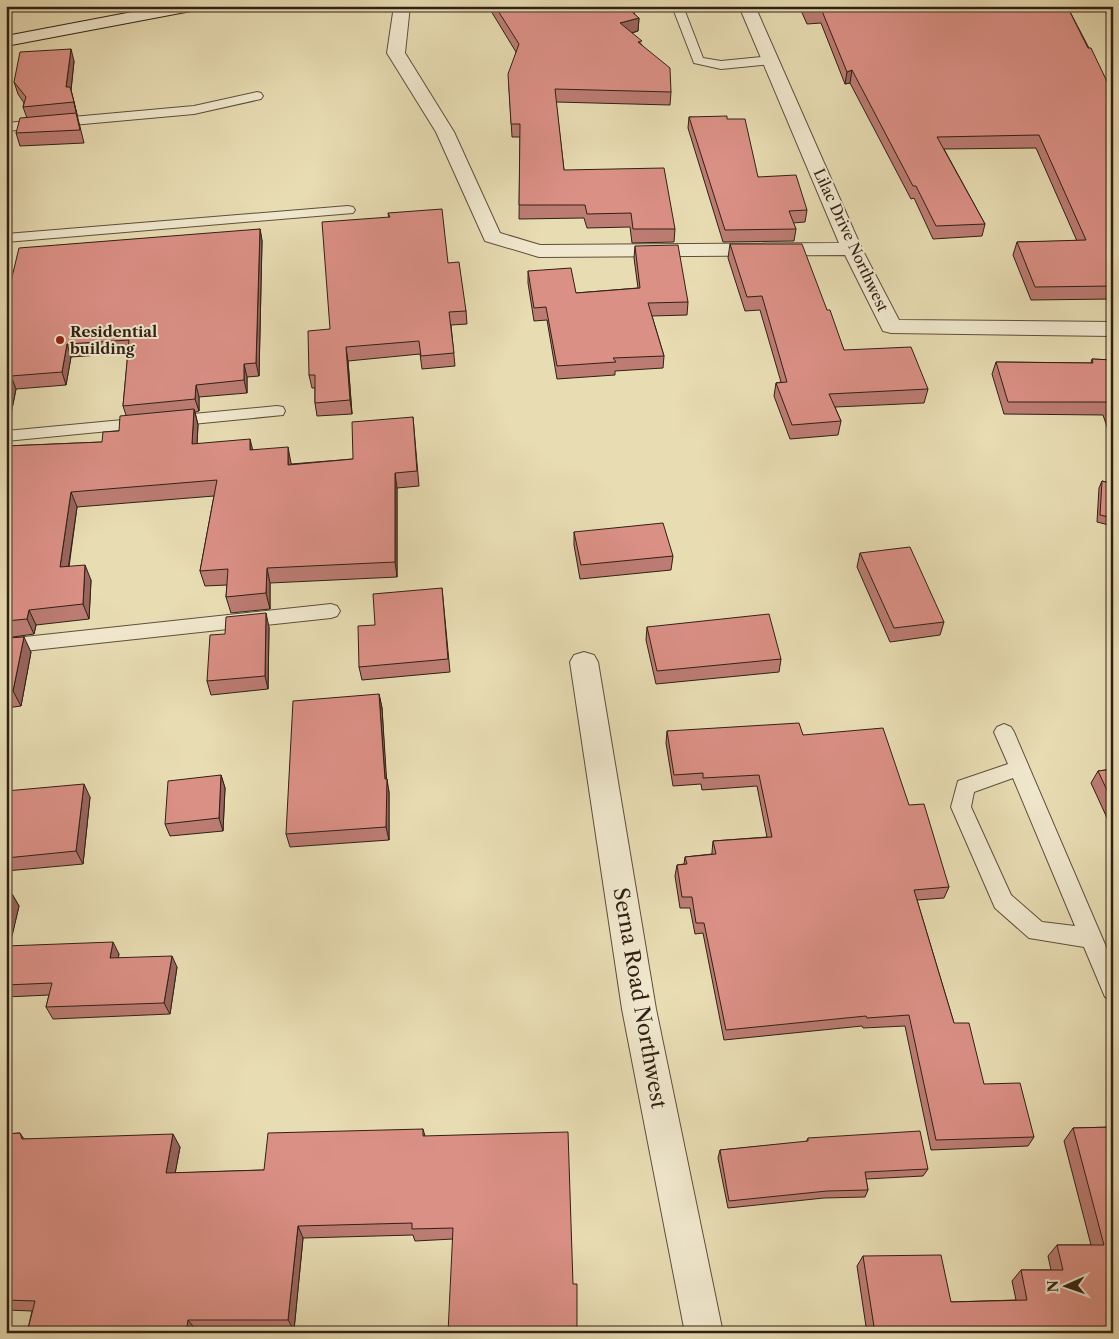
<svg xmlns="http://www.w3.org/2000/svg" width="1119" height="1339" viewBox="0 0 1119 1339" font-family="'Libre Caslon Text',serif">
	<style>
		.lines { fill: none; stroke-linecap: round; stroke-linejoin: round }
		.service-casing { stroke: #5e4f3c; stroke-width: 2 }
		.minor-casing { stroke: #5e4f3c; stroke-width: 2 }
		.secondary-casing { stroke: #302014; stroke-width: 2 }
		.service { fill: #f0e8ce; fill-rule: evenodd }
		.minor { fill: #f0e8ce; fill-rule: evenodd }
		.secondary { fill: #f0e8ce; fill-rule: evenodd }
		.wall { fill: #bc7c73; stroke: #302014 }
		.shaded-wall { fill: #99655e; stroke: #302014 }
		.building { fill: #db9086; stroke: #302014 }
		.poi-dot { fill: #8f2418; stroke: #f0e8ce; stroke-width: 2 }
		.labels { text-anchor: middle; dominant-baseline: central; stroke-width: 4; stroke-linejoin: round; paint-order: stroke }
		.far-street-label { font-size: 15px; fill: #302014; stroke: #f0e8ce }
		.far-poi-label { font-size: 15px; font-weight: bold; fill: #302014; stroke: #f0e8ce; text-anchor: start }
		.near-street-label { font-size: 21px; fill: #302014; stroke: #f0e8ce }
	</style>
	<rect width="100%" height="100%" fill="#e8dcb3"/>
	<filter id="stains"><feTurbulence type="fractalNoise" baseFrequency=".004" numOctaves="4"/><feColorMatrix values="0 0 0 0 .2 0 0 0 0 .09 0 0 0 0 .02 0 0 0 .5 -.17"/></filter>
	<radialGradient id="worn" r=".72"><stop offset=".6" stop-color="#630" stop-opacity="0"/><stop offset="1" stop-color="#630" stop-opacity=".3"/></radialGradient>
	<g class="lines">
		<defs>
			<g id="service">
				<polygon points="672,6 683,6 703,58 721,61 772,56 778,60 772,64 721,69 694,63"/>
				<polygon points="257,92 261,93 263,96 261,99 194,114 6,131 6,123 194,106"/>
				<polygon points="348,206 353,207 355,210 353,213 6,242 6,234"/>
				<polygon points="277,406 283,407 285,411 283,415 172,426 166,425 164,421 166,417 172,416"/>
				<polygon points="144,418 150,419 152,423 150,427 6,441 6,431"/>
				<polygon points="331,604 337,606 340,611 337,616 331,618 6,653 6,639"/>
				<path d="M1004,724L1011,727L1014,732L1113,963V1000L1105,997L1084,947L1029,938L995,908L951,807L958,781L1008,764L994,732L997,727ZM1013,778L1075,926L1042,922L1011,895L971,807L974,792Z"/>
			</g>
			<g id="minor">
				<polygon points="394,6 410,6 405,53 454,132 500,233 540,245 839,243 739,6 755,6 862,249 899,320 1113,322 1113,336 891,333 883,331 845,255 539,257 485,241 436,132 387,53"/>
				<polygon points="1103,6 1113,6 1113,15 1107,13"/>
				<polygon points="584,652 594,655 598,662 656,1009 723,1333 685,1333 622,1009 570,662 574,655"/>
			</g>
			<polygon id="secondary" points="164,6 199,6 191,11 6,46 6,36"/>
		</defs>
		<use href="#service" class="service-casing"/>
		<use href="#minor" class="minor-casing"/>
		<use href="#secondary" class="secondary-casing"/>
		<use href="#service" class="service"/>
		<use href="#minor" class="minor"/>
		<use href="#secondary" class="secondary"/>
	</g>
	<g class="wall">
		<polygon points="488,6 634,6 634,14 639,18 638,31 632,33 642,45 671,92 670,105 556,102 564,170 675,229 674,242 632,243 630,227 587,228 584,218 519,219 520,137 512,137 509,87 516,52"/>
		<polygon points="799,6 1067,6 1112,92 1110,96 1113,100 1113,299 1031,300 1013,255 1017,242 1077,241 1036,148 944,149 985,224 982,236 933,239 914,198 911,199 850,83 845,84 821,23 807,24"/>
		<polygon points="74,61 71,90 84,143 20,146 16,133 27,118 23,107 24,103 18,94 14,82"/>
		<polygon points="689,117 727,119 758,177 807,210 805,222 793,223 796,229 794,241 723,242 688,128"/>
		<polygon points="388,213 448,263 466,311 467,324 451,325 455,366 422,369 420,354 348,361 352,414 317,416 315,403 315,388 312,388 309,375 330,329 389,218"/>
		<polygon points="260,229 262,241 259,376 247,377 247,393 199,397 199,411 195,412 198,425 197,444 253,450 291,463 291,464 353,459 413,417 419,486 397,488 397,577 270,583 270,609 231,613 226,597 227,585 205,586 200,571 214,496 77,507 69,567 91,580 89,619 36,625 34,634 6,638 6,446 102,442 119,431 126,415 123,406 128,353 71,357 66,385 16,389 10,419 6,419 6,302"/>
		<polygon points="730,244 827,310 844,350 928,389 924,403 835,407 841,421 838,435 790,439 774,396 776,383 781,382 760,310 745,311 728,258"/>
		<polygon points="635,246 688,302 687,315 652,316 664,356 663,368 615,371 615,375 557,379 547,320 534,321 528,283 528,271 576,293 638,288 634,258"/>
		<polygon points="1092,359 1113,360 1113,444 1103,415 1004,414 992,374 996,362 1091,363"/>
		<polygon points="1102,481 1113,484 1113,526 1097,522 1099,488"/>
		<polygon points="574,532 673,556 671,570 580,579 574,545"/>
		<polygon points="860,553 944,622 940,635 890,642 857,567"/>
		<polygon points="442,588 450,672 362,680 359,667 375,625"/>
		<polygon points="269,627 268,689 211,695 207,681 225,634"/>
		<polygon points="647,627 781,659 779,672 656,684 646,640"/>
		<polygon points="6,638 31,652 21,706 6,708"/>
		<polygon points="379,694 382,708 386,779 389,792 389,840 290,847 286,834"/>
		<polygon points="667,731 803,735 909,805 949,887 944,898 917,900 954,1023 984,1084 1034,1137 1028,1146 931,1150 905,1026 863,1028 862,1026 724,1040 703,933 695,934 690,908 680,908 675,876 677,865 684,864 685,857 712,854 712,852 713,841 767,837 757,786 702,790 701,784 673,786 666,743"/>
		<polygon points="1113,769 1113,831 1091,783 1098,771"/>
		<polygon points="221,775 225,788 223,831 170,836 165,824"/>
		<polygon points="6,791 90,797 83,864 6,871"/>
		<polygon points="6,894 12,894 19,906 9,946 119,954 118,958 177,967 170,1014 53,1019 46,1007 49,995 6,997"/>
		<polygon points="1113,1127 1113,1333 867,1333 857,1266 863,1256 951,1302 1016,1300 1012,1281 1021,1270 1051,1270 1048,1256 1057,1245 1091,1245 1064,1141 1073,1128"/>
		<polygon points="423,1129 425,1136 573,1284 577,1333 453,1239 415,1241 413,1235 303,1238 294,1330 196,1330 195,1333 27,1333 32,1311 6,1310 6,1134 20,1133 24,1139 180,1147 175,1173 264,1170"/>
		<polygon points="808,1138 928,1169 923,1176 866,1179 868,1190 865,1197 824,1198 728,1208 718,1158 720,1150 806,1142"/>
	</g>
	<g class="shaded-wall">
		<polygon points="624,6 634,6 634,16"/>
		<polygon points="639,18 638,31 620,36 620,23"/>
		<polygon points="71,49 74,61 71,90 77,115 74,102 66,87"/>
		<polygon points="852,70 850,83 845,84 847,72"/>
		<polygon points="260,229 262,241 259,376 256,363"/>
		<polygon points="67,344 71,357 66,385 62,372"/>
		<polygon points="346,347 348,361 352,414 350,400"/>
		<polygon points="244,364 247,377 247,393 244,380"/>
		<polygon points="11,376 16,389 10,419 6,410 6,400"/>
		<polygon points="196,385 199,397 199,411 195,399"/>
		<polygon points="194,409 198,425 196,460 192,444"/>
		<polygon points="250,439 254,455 250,450"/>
		<polygon points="288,447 291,463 291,480 288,465"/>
		<polygon points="395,473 397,488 397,577 395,562"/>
		<polygon points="71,492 77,507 66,583 60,567"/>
		<polygon points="85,565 91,580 89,619 83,604"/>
		<polygon points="267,568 270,583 270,609 266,593"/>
		<polygon points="29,610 36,625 34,634 27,619"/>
		<polygon points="266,613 269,627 268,689 265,676"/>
		<polygon points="24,637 31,652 21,706 13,691"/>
		<polygon points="379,694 382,708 387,786 387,779 389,792 389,840 386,827 385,779"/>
		<polygon points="221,775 225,788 223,831 219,818"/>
		<polygon points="84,784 90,797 83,864 76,851"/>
		<polygon points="12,894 19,906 7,958 6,917"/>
		<polygon points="113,942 119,954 116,970 110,958"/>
		<polygon points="172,956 177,967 170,1014 164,1003"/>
		<polygon points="173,1134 180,1147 173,1185 166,1173"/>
		<polygon points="298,1226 303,1238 294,1330 288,1320"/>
		<polygon points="188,1320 196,1330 195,1333 186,1333"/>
	</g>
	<g class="building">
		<polygon points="495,6 625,6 639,18 620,23 642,41 638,42 670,68 671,92 555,89 564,170 664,168 675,229 633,229 631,213 587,214 585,205 519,205 520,124 511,124 508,74 519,44"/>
		<polygon points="806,6 1067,6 1088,48 1091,48 1112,92 1109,92 1113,100 1113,286 1035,287 1017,242 1086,240 1039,135 937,137 985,224 936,226 916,186 913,186 852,70 847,72 822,11 809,12"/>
		<polygon points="71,49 66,87 70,87 74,102 23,107 26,97 14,82 20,52"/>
		<polygon points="76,113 80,130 16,133 20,118"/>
		<polygon points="727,116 727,119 745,119 758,177 796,175 807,210 789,211 796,229 725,230 689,117"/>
		<polygon points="442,209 448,263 459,262 466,311 449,312 454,353 421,356 419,341 346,347 350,400 315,403 315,375 309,375 308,331 330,329 322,222 390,217 388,213"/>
		<polygon points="260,229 256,363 244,364 244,380 196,385 195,399 123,406 129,340 67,344 62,372 11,376 6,400 6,302 19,248"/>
		<polygon points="730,244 802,244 827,310 830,310 844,350 911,347 928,389 829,394 841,421 792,425 776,383 787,382 762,296 747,297"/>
		<polygon points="678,245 688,302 648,303 664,356 613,358 616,362 557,366 546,307 534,308 528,271 571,268 576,293 640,288 635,246"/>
		<polygon points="1092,359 1113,360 1113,417 1107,402 1008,402 996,362 1093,363"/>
		<polygon points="194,409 192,444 250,439 250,450 288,447 288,465 353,459 352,422 413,417 417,471 395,473 395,562 267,568 266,593 226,597 228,569 200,571 217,480 71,492 60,567 85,565 83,604 29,610 27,619 6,621 6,446 102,442 103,432 119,431 120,416"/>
		<polygon points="1102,481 1113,484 1113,518 1100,515"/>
		<polygon points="663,523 673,556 581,565 574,532"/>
		<polygon points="910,547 944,622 894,628 860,553"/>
		<polygon points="442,588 448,659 359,667 358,626 375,625 373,594"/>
		<polygon points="266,613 265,676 207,681 210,635 225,634 226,617"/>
		<polygon points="769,614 781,659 657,671 647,627"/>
		<polygon points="24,637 13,691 6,692 6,638"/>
		<polygon points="379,694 385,779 387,779 386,827 286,834 293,701"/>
		<polygon points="799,723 803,735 883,728 909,805 924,804 949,887 914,890 954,1023 969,1023 984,1084 1020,1083 1034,1137 936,1140 909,1015 867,1018 866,1016 726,1030 704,923 696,923 692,897 682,897 677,865 687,864 685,857 716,854 713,841 772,837 759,775 703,778 703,773 674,775 667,731"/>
		<polygon points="1113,769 1113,803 1098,771"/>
		<polygon points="221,775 219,818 165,824 168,781"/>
		<polygon points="84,784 76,851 6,858 6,791"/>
		<polygon points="6,894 12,894 6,917"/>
		<polygon points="113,942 110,958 172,956 164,1003 46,1007 52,983 6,985 6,946"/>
		<polygon points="1113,1127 1113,1333 875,1333 863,1256 941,1255 951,1302 1027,1300 1021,1270 1063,1270 1057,1245 1104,1245 1073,1128"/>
		<polygon points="423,1129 423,1136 568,1132 573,1284 577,1284 577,1333 448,1333 453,1228 412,1229 412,1223 298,1226 288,1320 188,1320 186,1333 27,1333 35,1301 6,1300 6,1134 20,1133 22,1139 173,1134 166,1173 264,1170 268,1133"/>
		<polygon points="920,1131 928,1169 865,1172 868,1190 827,1191 729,1201 720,1150 808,1141 808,1138"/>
	</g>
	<circle class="poi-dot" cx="60" cy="340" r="5"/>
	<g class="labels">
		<g class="far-street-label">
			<text transform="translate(851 240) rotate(65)">Lilac Drive Northwest</text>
		</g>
		<g class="far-poi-label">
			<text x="70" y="331">Residential<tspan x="70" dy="17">building</tspan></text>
		</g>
		<g class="near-street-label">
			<text transform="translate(640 998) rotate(80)">Serna Road Northwest</text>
		</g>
	</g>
	<rect width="1119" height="1339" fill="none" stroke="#e8dcb3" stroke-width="25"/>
	<rect x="8" y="8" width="1104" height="1324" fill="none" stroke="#302014" stroke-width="2.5"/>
	<rect x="12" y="12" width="1094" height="1314" fill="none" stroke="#302014"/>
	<g transform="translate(1066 1286) rotate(268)" stroke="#f0e8ce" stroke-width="4" paint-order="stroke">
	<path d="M0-4L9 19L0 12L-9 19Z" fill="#302014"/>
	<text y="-8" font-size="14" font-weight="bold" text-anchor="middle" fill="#302014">N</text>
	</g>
	<rect width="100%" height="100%" filter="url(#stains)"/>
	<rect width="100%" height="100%" fill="url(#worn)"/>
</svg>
